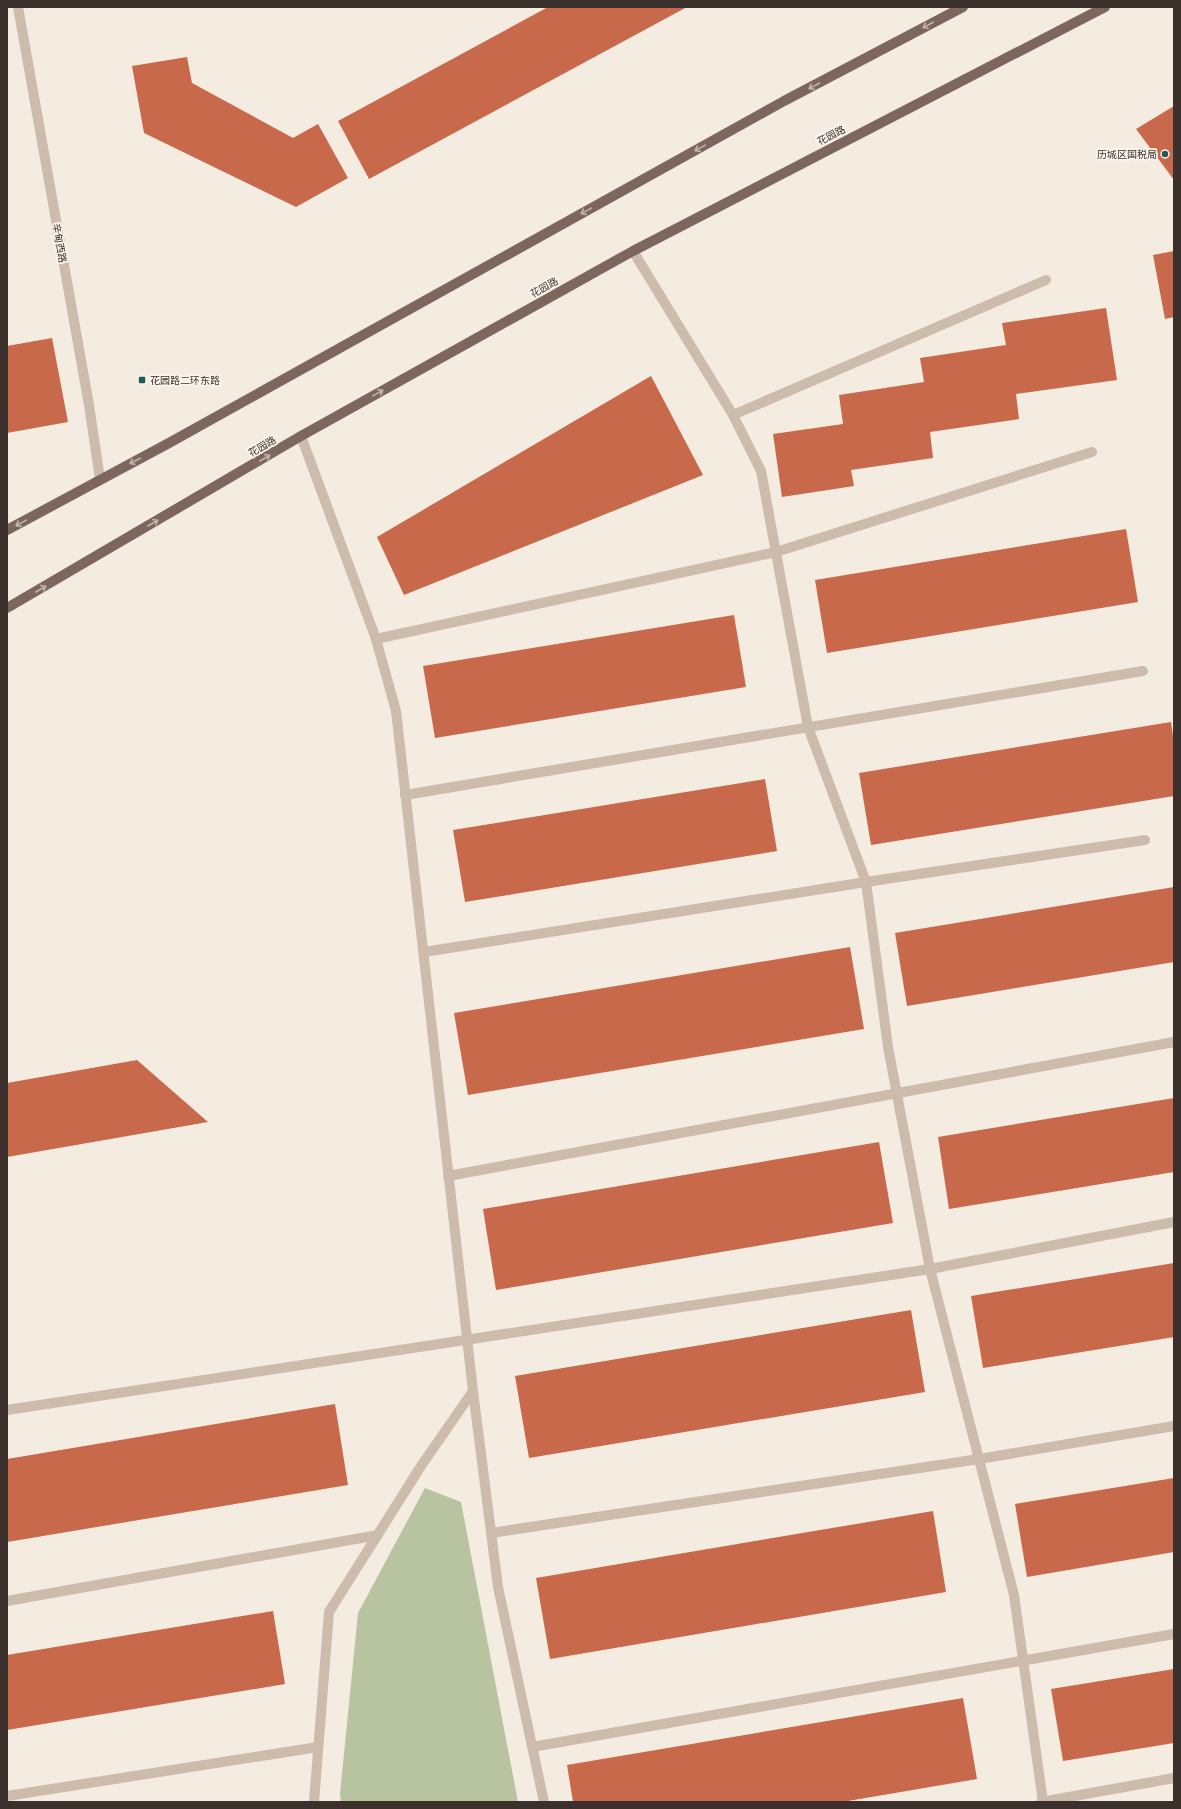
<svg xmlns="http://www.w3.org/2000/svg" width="1181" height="1809" viewBox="0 0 1181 1809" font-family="'Noto Sans','Noto Sans SC',sans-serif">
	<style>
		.green { fill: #b8c4a0 }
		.building { fill: #c8694b }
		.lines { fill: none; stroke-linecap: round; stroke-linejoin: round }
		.minor { stroke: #cdbbac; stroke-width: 10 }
		.major { stroke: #7d675c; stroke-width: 10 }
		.oneway { stroke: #c2b5ac }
		.poi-dot { fill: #1f5a5e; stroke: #fbf5ee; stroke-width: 1.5 }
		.labels { text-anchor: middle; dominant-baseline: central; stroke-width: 3.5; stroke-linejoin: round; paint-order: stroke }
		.street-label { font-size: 10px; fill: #3b302b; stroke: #fbf5ee }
		.poi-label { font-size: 10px; fill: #3b302b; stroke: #fbf5ee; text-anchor: end }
	</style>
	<rect width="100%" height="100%" fill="#f4ebe1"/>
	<polygon class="green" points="425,1488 461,1502 518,1802 341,1802 340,1794 358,1613"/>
	<g class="building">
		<polygon points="548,7 687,7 369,179 338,121"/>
		<polygon points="187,57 192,83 293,138 318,124 348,178 296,207 144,133 132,66"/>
		<polygon points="1174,106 1174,180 1136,129"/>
		<polygon points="1174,251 1174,317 1165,319 1153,255"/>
		<polygon points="1106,308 1117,380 1016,394 1019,419 930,432 933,458 851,470 854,486 782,497 773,434 843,424 839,395 924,382 920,358 1006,345 1002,323"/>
		<polygon points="52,338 68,422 7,433 7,346"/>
		<polygon points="651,376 703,475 404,595 377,537"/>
		<polygon points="1126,529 1138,602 827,653 815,580"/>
		<polygon points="734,615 746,687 435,738 423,666"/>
		<polygon points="1171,722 1174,743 1174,796 871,845 859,773"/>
		<polygon points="765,779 777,851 465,902 453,830"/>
		<polygon points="1174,887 1174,962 907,1006 895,933"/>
		<polygon points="850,947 864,1029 468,1095 454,1013"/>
		<polygon points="137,1060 208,1122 7,1157 7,1083"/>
		<polygon points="1174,1098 1174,1172 949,1209 938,1137"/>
		<polygon points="879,1142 893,1223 496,1290 483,1209"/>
		<polygon points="1174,1263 1174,1337 983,1368 971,1296"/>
		<polygon points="911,1310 925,1392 529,1458 515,1376"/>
		<polygon points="335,1404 348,1485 7,1542 7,1459"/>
		<polygon points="1174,1478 1174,1552 1027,1577 1015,1504"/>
		<polygon points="933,1511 946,1592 550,1659 536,1578"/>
		<polygon points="273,1611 285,1684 7,1730 7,1655"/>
		<polygon points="1174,1669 1174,1743 1063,1761 1051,1689"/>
		<polygon points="963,1698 977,1779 842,1802 573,1802 567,1765"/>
	</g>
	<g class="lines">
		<g class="minor">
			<polyline points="18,7 89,405 100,479"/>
			<polyline points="633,251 733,415 761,471 808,727 866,882 888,1047 930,1269 1014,1595 1043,1802"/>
			<polyline points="733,415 1046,280"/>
			<polyline points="301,436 376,639 396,711 473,1391 421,1466 329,1612 314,1802"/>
			<polyline points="376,639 776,552 1092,452"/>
			<polyline points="405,795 1143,671"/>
			<polyline points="424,952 866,882 1145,840"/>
			<polyline points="448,1176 1174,1042"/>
			<polyline points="473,1391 498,1587 544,1802"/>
			<polyline points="7,1410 930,1269 1174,1222"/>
			<polyline points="491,1533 979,1459 1174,1426"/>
			<polyline points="7,1601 378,1535"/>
			<polyline points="532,1747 1174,1634"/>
			<polyline points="7,1796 318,1747"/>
			<polyline points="1041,1802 1174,1778"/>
		</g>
		<g class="major">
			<polyline points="7,530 169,443 784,101 963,7"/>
			<polyline points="7,608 301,436 633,251 1105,7"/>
		</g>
	</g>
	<defs><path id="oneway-shaft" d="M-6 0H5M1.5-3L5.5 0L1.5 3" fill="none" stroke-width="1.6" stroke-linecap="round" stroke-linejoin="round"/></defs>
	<g class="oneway">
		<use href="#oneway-shaft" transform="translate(928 25) rotate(152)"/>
		<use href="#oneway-shaft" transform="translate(814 86) rotate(152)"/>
		<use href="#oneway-shaft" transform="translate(700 148) rotate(151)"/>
		<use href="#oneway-shaft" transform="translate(586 211) rotate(151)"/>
		<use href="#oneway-shaft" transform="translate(378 393) rotate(-29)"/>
		<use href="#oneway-shaft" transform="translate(265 458) rotate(-30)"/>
		<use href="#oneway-shaft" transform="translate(135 461) rotate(153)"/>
		<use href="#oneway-shaft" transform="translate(21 523) rotate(151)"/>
		<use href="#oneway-shaft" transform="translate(153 523) rotate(-30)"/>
		<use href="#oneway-shaft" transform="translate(41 589) rotate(-30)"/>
	</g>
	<g class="poi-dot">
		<circle cx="1165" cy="154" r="4"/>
		<rect x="138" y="376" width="8" height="8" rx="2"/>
	</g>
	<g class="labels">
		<g class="street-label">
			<text transform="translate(831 135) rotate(-27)">花园路</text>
			<text transform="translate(60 243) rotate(80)">辛甸西路</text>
			<text transform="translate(544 287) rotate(-29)">花园路</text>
			<text transform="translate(262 446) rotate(-30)">花园路</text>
		</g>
		<g class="poi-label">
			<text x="1157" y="154">历城区国税局</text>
			<text x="150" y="380" text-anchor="start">花园路二环东路</text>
		</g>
	</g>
	<rect width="1181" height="1809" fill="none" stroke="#3b302b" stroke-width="16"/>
</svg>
